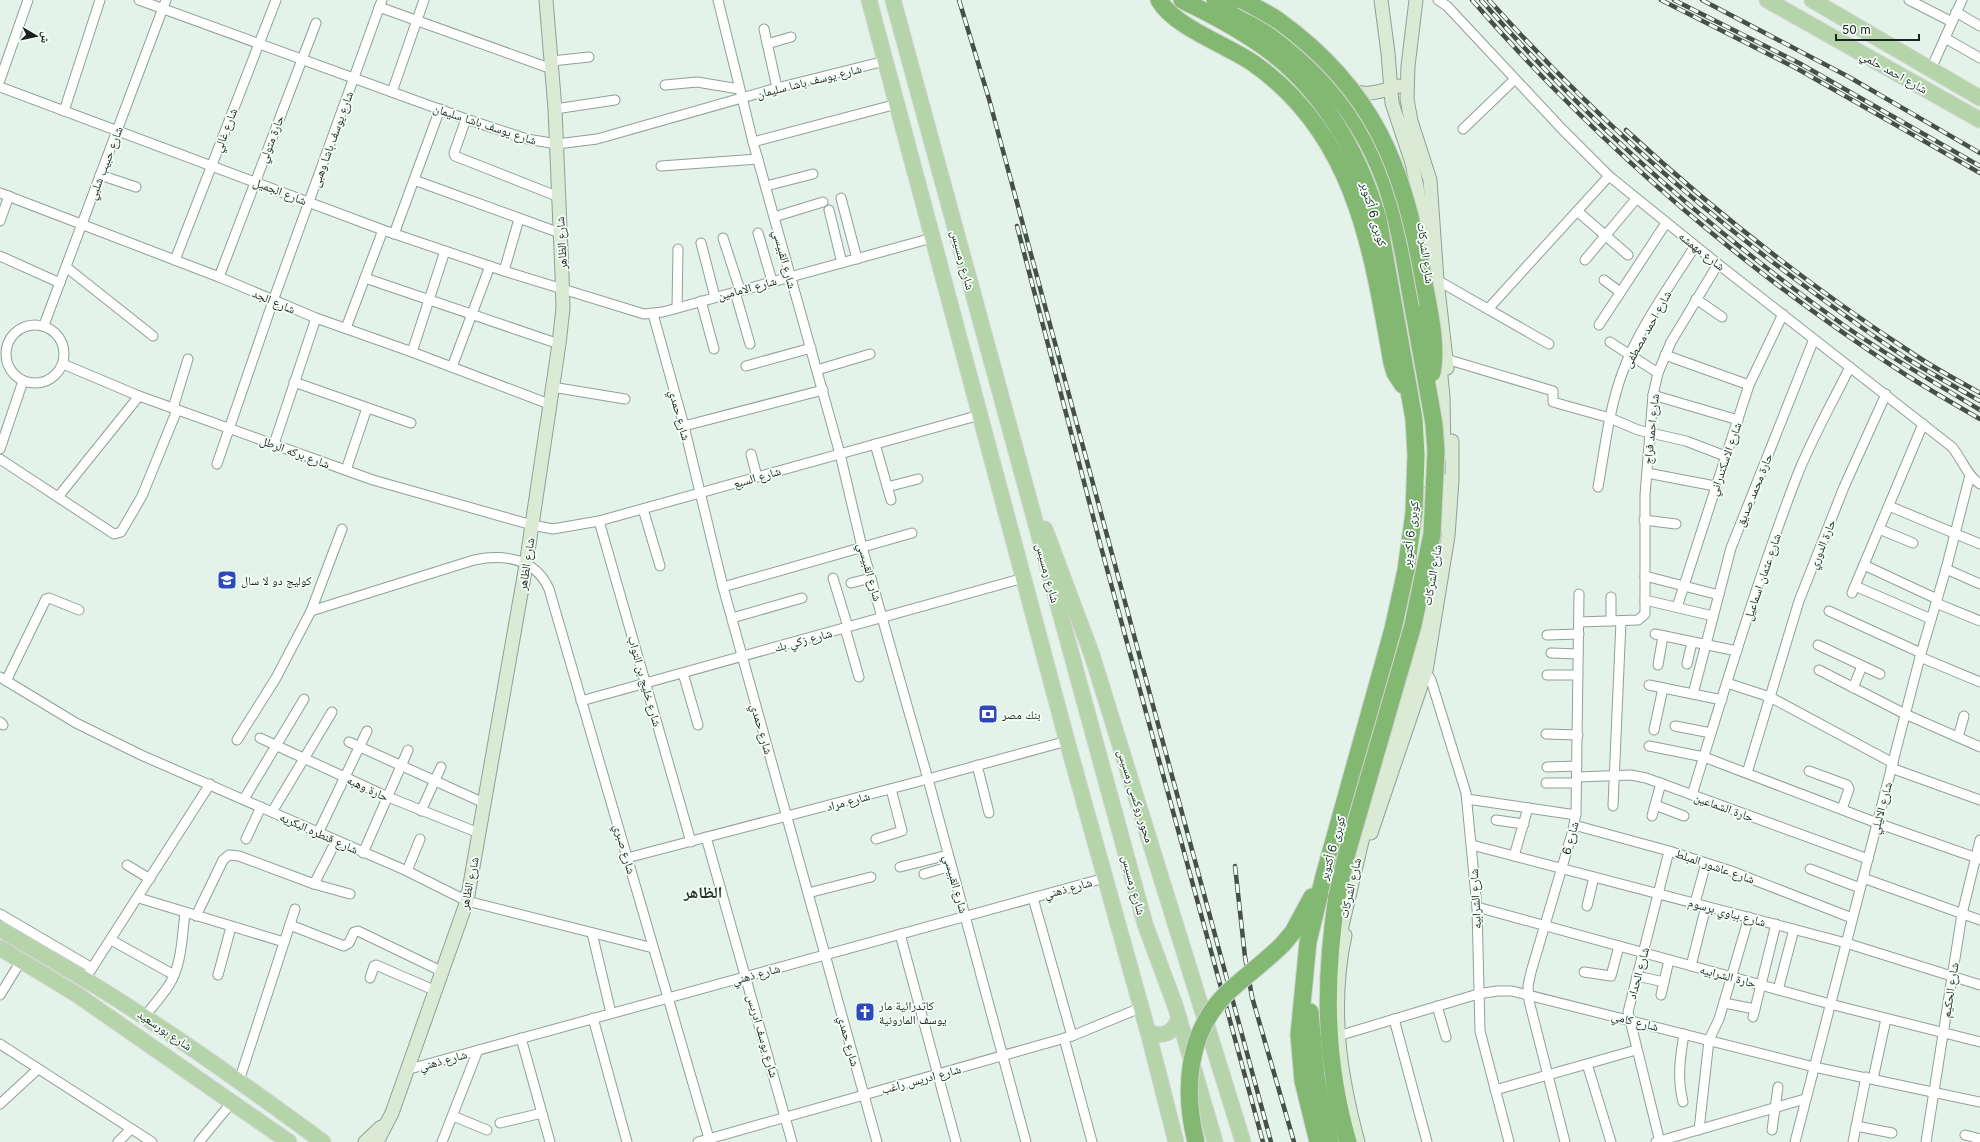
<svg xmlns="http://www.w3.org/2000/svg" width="1980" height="1142" viewBox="0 0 1980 1142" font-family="Inter,'Noto Naskh Arabic',sans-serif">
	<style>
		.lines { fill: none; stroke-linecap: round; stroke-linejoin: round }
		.street-casing { stroke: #91a097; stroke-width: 11 }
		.secondary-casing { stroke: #91a097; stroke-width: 15 }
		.primary-casing { stroke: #d2d3d2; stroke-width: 17 }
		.highway-casing { stroke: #d2d3d2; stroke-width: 19 }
		.street { stroke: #fff; stroke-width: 9 }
		.secondary { stroke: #daead5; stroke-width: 13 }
		.primary { stroke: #b5d4aa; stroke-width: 15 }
		.highway { stroke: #83b872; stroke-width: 17 }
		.rail-casing { stroke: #474f4b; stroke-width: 4.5 }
		.rail { stroke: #f5fff9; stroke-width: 3; stroke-dasharray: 9; stroke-linecap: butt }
		.highway-bridge-casing { stroke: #d2d3d2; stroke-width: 19; stroke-linecap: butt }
		.highway-bridge { stroke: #83b872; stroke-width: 17 }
		.labels { text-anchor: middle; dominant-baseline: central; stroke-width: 3.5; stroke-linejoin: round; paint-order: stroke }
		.street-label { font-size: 12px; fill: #1c221f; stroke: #f5fff9 }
		.poi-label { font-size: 12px; fill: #1c221f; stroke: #f5fff9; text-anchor: start }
		.district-label { font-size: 16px; font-weight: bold; fill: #26322b; stroke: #f5fff9 }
	</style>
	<rect width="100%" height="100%" fill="#e3f3ea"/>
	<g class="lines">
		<defs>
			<g id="street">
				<polyline points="139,0 466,119 527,139 557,144 597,139 777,88 885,61"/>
				<polyline points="718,0 753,142 840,454 862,547 928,779 1026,1142"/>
				<path d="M1438,0L1447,6L1562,129L1609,176L1718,264L1952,447C1962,459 1967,476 1980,484"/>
				<polyline points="1909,0 1952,22"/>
				<polyline points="379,7 552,69"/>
				<polyline points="1956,12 1980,26"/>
				<polyline points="764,29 777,88"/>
				<polyline points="1945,38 1980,58"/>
				<polyline points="767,44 791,37"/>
				<polyline points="552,61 589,57"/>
				<polyline points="1931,69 1962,0"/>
				<polyline points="0,80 28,0"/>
				<polyline points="665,85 697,82 739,89"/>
				<polyline points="0,87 383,230 504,271 644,314 663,312 932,238"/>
				<polyline points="392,92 424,0"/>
				<polyline points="555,109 615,100"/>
				<polyline points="64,111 100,0"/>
				<polyline points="466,119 454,153 455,156 559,197"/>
				<polyline points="1463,129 1515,79"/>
				<polyline points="753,142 897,104"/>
				<polyline points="661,166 758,159"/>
				<polyline points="100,175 136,187"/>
				<polyline points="414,180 560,233"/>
				<polyline points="766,186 813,174"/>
				<polyline points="0,193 219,277 316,318 412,352 549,404"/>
				<polyline points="841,198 857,259"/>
				<polyline points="829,210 842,263"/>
				<polyline points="1577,211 1628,255"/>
				<polyline points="774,217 823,202"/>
				<polyline points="0,221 9,196"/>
				<polyline points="758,233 772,281"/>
				<polyline points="394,234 440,109"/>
				<polyline points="723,238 740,290"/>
				<polyline points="701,243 715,297"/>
				<polyline points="0,256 60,283"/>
				<polyline points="175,260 276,0"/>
				<polyline points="1585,260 1636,199"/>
				<polyline points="66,267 153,336"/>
				<polyline points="504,271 519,219"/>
				<polyline points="219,277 316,23"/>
				<polyline points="365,278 559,344"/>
				<polyline points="1437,280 1549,344"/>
				<polyline points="1604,280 1620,292"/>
				<polyline points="735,292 750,344"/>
				<polyline points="1696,299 1722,317"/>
				<polyline points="701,301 714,349"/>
				<polyline points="677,308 678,249"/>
				<polyline points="1488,309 1609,176"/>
				<polyline points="653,314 684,426 723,587 877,1142"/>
				<circle cx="35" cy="354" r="29"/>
				<polyline points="44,325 166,0"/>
				<polyline points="1599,325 1666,223"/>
				<polyline points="346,328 383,230"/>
				<polyline points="1610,342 1658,373"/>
				<polyline points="412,352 445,251"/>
				<polyline points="1665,355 1749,385"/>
				<polyline points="1446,359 1553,391 1553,402 1610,418 1638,430 1686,441 1725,456"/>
				<polyline points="63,364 139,396 373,480 532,525 553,529 599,521 980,415"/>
				<polyline points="746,366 811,348"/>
				<polyline points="452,367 490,266"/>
				<polyline points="817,370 870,354"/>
				<polyline points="294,382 411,423"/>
				<polyline points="552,387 625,399"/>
				<polyline points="1653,395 1738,420"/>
				<polyline points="173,408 188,359"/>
				<polyline points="684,426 823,390"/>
				<polyline points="274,444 316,318"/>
				<polyline points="875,444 891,500"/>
				<polyline points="0,449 23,381"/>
				<polyline points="751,454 757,477"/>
				<polyline points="0,459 114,534 121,532 142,496 177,410"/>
				<polyline points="217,464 273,301 382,0"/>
				<polyline points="346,470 367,408"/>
				<polyline points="1647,473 1715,486"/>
				<polyline points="887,487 918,479"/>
				<path d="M1598,487C1605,448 1609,408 1623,371C1640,326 1670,286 1695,246"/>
				<polyline points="58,497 139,396"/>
				<polyline points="1889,506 1980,544"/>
				<polyline points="643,509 660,566"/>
				<polyline points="1644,520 1676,524"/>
				<polyline points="599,521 691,842"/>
				<polyline points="1879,529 1913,543"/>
				<polyline points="1864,565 1937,599"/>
				<polyline points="1946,569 1980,584"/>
				<polyline points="1645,576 1719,595"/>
				<polyline points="833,578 848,627"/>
				<polyline points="851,583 871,578"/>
				<polyline points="1855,586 1931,619"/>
				<polyline points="723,587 912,533"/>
				<polyline points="1852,593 1923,424"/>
				<polyline points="1645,600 1713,616"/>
				<polyline points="1936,603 1980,621"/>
				<polyline points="1677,607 1749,385 1783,314"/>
				<path d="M311,611L474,560C504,554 535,558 549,589L710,1142"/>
				<polyline points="1829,611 1921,653"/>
				<polyline points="732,618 802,598"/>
				<polyline points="1611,621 1611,597"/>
				<polyline points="1579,622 1638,620 1645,614 1645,495 1653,395 1658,373 1671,342 1718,264"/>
				<polyline points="845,628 859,677"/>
				<polyline points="1655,634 1737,651"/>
				<polyline points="1547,635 1579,634"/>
				<polyline points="1818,645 1880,674"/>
				<polyline points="1551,653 1578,654"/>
				<polyline points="1920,657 1980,682"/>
				<polyline points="1687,664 1692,642"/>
				<polyline points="1658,665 1663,636"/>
				<polyline points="1424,669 1431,680 1466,793 1477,907 1480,1031 1509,1142"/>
				<polyline points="1819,670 1905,714 1980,747"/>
				<polyline points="683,673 698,725"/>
				<polyline points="1547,675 1578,675"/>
				<polyline points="0,677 76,723 141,755 407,871 467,901 653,948"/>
				<polyline points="6,681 46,599 49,598 79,610"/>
				<polyline points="1727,683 1770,697 1893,763"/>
				<polyline points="1649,685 1722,700"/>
				<polyline points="1853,688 1862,666"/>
				<polyline points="1693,694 1731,548 1814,339"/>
				<polyline points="581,701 1024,578"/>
				<polyline points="0,722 3,725"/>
				<polyline points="1675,726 1711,733"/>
				<polyline points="1654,730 1663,688"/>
				<polyline points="1546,734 1578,735"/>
				<polyline points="1958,737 1964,716"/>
				<polyline points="260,738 388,797 479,833"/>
				<polyline points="237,740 276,678 311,611 342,529"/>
				<polyline points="349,742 484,803"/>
				<polyline points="1649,746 1704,757 1877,823 1980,859"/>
				<polyline points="977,765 989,813"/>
				<polyline points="1547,767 1577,766"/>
				<polyline points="1891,768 1980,800"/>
				<polyline points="1809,771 1847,785 1849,789 1842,809"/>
				<polyline points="1747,773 1799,601 1844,487 1886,394"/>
				<polyline points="1577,777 1631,775 1646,778 1868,859"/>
				<polyline points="1546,783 1576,783"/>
				<path d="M1692,795C1725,688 1757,580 1797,476C1812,438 1832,403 1850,367"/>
				<polyline points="244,799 304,699"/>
				<polyline points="1467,799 1576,815"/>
				<polyline points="1655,805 1684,816"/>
				<polyline points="1613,806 1621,621"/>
				<polyline points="421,811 441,767"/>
				<polyline points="272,812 332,712"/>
				<polyline points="1652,816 1661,783"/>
				<polyline points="1496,820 1524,824"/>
				<polyline points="1574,825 1669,851 1731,871 1852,918"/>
				<polyline points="318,833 367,731"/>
				<polyline points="706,837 792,1142"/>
				<polyline points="246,839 261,807"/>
				<polyline points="876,839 902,831 891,789"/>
				<polyline points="1472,845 1846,943 1980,985"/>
				<polyline points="363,853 408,750"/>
				<polyline points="1514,856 1528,808"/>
				<polyline points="627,858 928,779 1067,741"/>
				<polyline points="127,865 150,879"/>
				<polyline points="900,867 948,855"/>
				<polyline points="1810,869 1860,888"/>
				<polyline points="407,871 420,839"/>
				<polyline points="924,874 951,866"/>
				<polyline points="1863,878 1980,920"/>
				<polyline points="314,884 336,841"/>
				<polyline points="808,893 871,877"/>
				<polyline points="139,898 284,942"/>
				<polyline points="1033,898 1072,1036"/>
				<polyline points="1695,903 1706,863"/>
				<polyline points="1587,906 1594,877"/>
				<polyline points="1477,907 1830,1004 1980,1042"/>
				<polyline points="0,914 92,968"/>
				<polyline points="196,916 223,860 229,855 239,856 314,884 350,894"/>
				<polyline points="290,925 344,946 349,943 354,932 358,931 443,972"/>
				<polyline points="592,933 611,1013"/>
				<polyline points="900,934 956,1142"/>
				<polyline points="111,940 174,975"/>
				<polyline points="1691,966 1706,906"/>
				<polyline points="1584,972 1611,976 1619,946"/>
				<polyline points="218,975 231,927"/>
				<polyline points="1637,976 1664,982"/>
				<polyline points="370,978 374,966 376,965 436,991"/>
				<polyline points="85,979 210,784"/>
				<polyline points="1778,990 1794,929"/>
				<polyline points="0,995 21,961"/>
				<polyline points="1661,995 1669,960"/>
				<polyline points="1724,1003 1755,1009"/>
				<polyline points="1437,1006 1446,1037"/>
				<path d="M144,1017C153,1006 162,996 169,985C182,965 182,936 185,913"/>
				<polyline points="1753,1017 1776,924"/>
				<polyline points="593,1018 627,1142"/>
				<polyline points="1394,1019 1427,1142"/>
				<polyline points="1338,1036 1478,994 1497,991 1512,991 1814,1067 1980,1102"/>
				<polyline points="521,1038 550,1142"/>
				<polyline points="1064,1038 1092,1142"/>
				<polyline points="0,1044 152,1142"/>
				<polyline points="1587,1064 1611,1142"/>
				<polyline points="406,1070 1105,878"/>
				<polyline points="1873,1079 1886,1019"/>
				<polyline points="239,1081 295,909"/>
				<polyline points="1495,1090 1636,1050"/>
				<path d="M1683,1102C1677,1078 1680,1058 1684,1034"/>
				<polyline points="0,1104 38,1069"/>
				<polyline points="453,1116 487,1130"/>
				<polyline points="500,1123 542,1113"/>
				<polyline points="1856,1126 1892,1133"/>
				<polyline points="1699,1130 1709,1040 1719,1019 1749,917"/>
				<polyline points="1772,1130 1778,1087"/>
				<polyline points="1965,1135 1980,1139"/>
				<polyline points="118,1142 131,1129"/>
				<polyline points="199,1142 232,1102"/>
				<polyline points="442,1142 478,1050"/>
				<polyline points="698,1142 1072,1036 1140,1008"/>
				<polyline points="1565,1142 1529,1001 1528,986 1531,972 1573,830 1576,813 1579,594"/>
				<polyline points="1656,1142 1805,1099"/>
				<polyline points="1660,1142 1628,1012 1669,851"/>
				<polyline points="1795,1142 1920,657 1946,569 1970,475"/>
				<polyline points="1853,1142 1866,1077"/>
				<polyline points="1926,1142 1962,914 1980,840"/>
			</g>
			<g id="secondary">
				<polyline points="1381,0 1388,53 1392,103 1412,163 1417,187 1430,275"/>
				<polyline points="1416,0 1408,66 1407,99 1411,121 1430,180 1437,280 1447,368"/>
				<path d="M1348,90C1367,97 1381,91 1399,86"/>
				<polyline points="1439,356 1443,397 1444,454"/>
				<polyline points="1424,405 1427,481"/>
				<polyline points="1440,526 1443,480"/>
				<polyline points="1421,553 1425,513"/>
				<polyline points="1371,833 1426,671 1448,536 1452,480 1452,441"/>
				<path d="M1345,935C1330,1006 1339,1072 1358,1142"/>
				<polyline points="1338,943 1370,807 1421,646 1436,553"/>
				<polyline points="365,1142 381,1127"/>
				<polyline points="377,1142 392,1113 467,901 526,565 559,344 563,308 562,274 555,109 546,0"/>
			</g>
			<g id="primary">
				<polyline points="869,0 1067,741 1148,1032 1176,1142"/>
				<polyline points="893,0 1145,924 1176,1008 1215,1142"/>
				<polyline points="1767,0 1980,120"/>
				<polyline points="1812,0 1980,98"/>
				<polyline points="1045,529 1092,655 1243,1142"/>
				<path d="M0,929C48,957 96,985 143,1016C205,1056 264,1099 323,1142"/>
				<polyline points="0,948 76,994 289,1142"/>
				<path d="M1148,1032C1163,1038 1174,1033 1179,1018"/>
			</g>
			<g id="highway">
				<path d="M1159,0C1174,27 1227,45 1253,63C1356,135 1372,250 1392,363L1395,373L1403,385"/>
				<path d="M1182,0C1213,15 1244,31 1271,52C1325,94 1359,155 1378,219L1414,419L1416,455L1414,513L1406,570L1393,629L1324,876L1308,942L1299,1035L1303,1081L1318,1142"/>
				<path d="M1215,0C1293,37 1357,102 1386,184C1400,225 1406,269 1414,312"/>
				<path d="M1337,896C1324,981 1324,1059 1348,1142"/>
				<polyline points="1283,944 1293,932 1312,897"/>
				<polyline points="1310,1012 1316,1077 1330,1142"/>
			</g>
		</defs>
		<use href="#street" class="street-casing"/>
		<use href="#secondary" class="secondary-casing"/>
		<use href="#primary" class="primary-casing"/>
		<use href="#highway" class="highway-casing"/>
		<use href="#street" class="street"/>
		<use href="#secondary" class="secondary"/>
		<use href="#primary" class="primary"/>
		<use href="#highway" class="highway"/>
		<defs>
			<g id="rail">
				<polyline points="959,0 989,99 1271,1142"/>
				<path d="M1472,0C1597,144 1743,269 1903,373C1928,389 1954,404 1980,419"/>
				<path d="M1481,0C1588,122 1710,230 1842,324C1886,355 1934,382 1980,410"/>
				<path d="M1489,0C1584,106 1691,203 1806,287C1840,312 1875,338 1911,361C1934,375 1957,388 1980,401"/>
				<polyline points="1661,0 1796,68 1980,173"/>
				<polyline points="1674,0 1799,63 1980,166"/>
				<polyline points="1702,0 1849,77 1980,153"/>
				<path d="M1626,130C1715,212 1811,287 1912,353C1934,368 1957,380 1980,393"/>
				<polyline points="1017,226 1101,547 1263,1142"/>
				<polyline points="1235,866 1245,957 1252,997 1294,1142"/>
			</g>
		</defs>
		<use href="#rail" class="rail-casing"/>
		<use href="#rail" class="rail"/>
		<defs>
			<g id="highway-bridge">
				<path d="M1242,0C1254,7 1268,13 1279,21C1374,90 1403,166 1423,277C1428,306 1438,344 1432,373"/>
				<polyline points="1337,896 1347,853 1413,625 1432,534 1436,451 1434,424 1414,312"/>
				<path d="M1196,1142C1183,1091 1187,1033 1226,994C1244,977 1265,962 1283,944"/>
			</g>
		</defs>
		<use href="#highway-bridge" class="highway-bridge-casing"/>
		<use href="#highway-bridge" class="highway-bridge"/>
	</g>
	<defs>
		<symbol id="school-square" viewBox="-11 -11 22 22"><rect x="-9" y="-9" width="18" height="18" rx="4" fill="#2d48b9" stroke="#f5fff9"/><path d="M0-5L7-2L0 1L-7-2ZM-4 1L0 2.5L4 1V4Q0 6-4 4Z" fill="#fff"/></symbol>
		<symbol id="bank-square" viewBox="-11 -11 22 22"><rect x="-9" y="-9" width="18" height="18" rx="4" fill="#2d48b9" stroke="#f5fff9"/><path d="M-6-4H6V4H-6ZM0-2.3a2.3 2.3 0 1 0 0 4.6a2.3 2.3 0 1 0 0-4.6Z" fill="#fff"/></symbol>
		<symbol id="church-square" viewBox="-11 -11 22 22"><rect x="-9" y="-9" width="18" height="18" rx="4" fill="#2d48b9" stroke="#f5fff9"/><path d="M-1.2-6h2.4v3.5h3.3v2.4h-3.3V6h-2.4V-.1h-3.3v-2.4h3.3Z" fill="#fff"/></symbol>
	</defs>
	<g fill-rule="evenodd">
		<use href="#school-square" x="216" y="569" width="22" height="22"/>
		<use href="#bank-square" x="977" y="703" width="22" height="22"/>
		<use href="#church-square" x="854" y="1001" width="22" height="22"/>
	</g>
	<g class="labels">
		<g class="street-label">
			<text transform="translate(1894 72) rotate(29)">شارع احمد حلمي</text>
			<text transform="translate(809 81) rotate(-14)">شارع يوسف باشا سليمان</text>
			<text transform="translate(485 124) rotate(18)">شارع يوسف باشا سليمان</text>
			<text transform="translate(225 130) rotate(-69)">شارع غالي</text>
			<text transform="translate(271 139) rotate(-69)">حارة متولي</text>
			<text transform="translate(332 139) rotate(-70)">شارع يوسف باشا وهبى</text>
			<text transform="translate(105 163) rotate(-69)">شارع حبيب شلبي</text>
			<text transform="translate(280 191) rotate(21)">شارع الجميل</text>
			<text transform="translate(1374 214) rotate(74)">كوبرى 6 أكتوبر</text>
			<text transform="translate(561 243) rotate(-93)">شارع الظاهر</text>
			<text transform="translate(1702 251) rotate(38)">شارع مهمشه</text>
			<text transform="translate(1426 253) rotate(82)">شارع الشركات</text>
			<text transform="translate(785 259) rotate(75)">شارع القبيسي</text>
			<text transform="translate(963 260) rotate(75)">شارع رمسيس</text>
			<text transform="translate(747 288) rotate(-15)">شارع الامامين</text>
			<text transform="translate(274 301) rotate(23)">شارع الجد</text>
			<text transform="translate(1647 329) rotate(-61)">شارع احمد مصطفى</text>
			<text transform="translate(680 415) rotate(75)">شارع حمدي</text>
			<text transform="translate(1651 429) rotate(-84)">شارع احمد فراج</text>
			<text transform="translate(295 452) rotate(20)">شارع بركه الرطل</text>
			<text transform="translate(1725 459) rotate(-71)">شارع الاسكندراني</text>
			<text transform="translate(757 477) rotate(-16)">شارع السبع</text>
			<text transform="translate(1754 490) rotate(-68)">حارة محمد صديق</text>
			<text transform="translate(1410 534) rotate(-83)">كوبرى 6 أكتوبر</text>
			<text transform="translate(1822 544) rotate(-68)">حارة الدوري</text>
			<text transform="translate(526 564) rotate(-81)">شارع الظاهر</text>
			<text transform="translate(870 572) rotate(74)">شارع القبيسي</text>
			<text transform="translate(1048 573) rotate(75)">شارع رمسيس</text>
			<text transform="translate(1432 575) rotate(-80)">شارع الشركات</text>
			<text transform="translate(1762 577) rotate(-71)">شارع عثمان اسماعيل</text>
			<text transform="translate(803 640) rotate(-15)">شارع زكي بك</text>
			<text transform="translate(645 681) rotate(74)">شارع خليج بن التواب</text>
			<text transform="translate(762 729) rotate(74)">شارع حمدي</text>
			<text transform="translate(368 788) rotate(25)">حارة وهبه</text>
			<text transform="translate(1136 796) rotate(73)">محور روكسى رمسيس</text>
			<text transform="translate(848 801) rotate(-15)">شارع مراد</text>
			<text transform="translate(1724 807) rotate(20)">حارة الشماعين</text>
			<text transform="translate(1881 808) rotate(-75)">شارع الاليلي</text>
			<text transform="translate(319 833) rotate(24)">شارع قنطره البكريه</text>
			<text transform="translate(1570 838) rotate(-75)">شارع 6</text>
			<text transform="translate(1332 848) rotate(-74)">كوبرى 6 أكتوبر</text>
			<text transform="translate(625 849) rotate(74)">شارع صبري</text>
			<text transform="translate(1715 866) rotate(19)">شارع عاشور المبلط</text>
			<text transform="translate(469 883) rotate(-78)">شارع الظاهر</text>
			<text transform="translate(956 884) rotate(74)">شارع القبيسي</text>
			<text transform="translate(1134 885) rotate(75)">شارع رمسيس</text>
			<text transform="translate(1068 888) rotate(-15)">شارع ذهني</text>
			<text transform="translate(1350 888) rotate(-77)">شارع الشركات</text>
			<text transform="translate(1475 899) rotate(-93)">شارع الشرابيه</text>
			<text transform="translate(1727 912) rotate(15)">شارع بباوي برسوم</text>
			<text transform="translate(1638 973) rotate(-75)">شارع الحداد</text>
			<text transform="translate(756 974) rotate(-15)">شارع ذهني</text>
			<text transform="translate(1728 976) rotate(15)">حارة الشرابيه</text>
			<text transform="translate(1950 990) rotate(-81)">شارع الحكيم</text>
			<text transform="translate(1635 1021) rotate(14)">شارع كامي</text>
			<text transform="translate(165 1030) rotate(34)">شارع بورسعيد</text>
			<text transform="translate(763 1036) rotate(74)">شارع يوسف ادريس</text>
			<text transform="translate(849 1041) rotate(75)">شارع حمدي</text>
			<text transform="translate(443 1060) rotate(-15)">شارع ذهني</text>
			<text transform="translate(921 1079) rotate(-15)">شارع ادريس راغب</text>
		</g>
		<g class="poi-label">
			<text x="241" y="580">كوليج دو لا سال</text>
			<text x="1002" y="714">بنك مصر</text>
			<text x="879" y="1005">كاتدرائية مار<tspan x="879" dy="14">يوسف المارونية</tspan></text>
		</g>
		<g class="district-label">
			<text x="703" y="892">الظاهر</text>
		</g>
	</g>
	<g transform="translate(36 36) rotate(99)" stroke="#f5fff9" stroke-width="3" paint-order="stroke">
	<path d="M0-3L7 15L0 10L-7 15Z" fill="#1c221f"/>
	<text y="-6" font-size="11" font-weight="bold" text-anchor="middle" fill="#1c221f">ش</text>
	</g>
	<path d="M1836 34v6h83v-6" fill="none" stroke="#1c221f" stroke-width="2"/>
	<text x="1842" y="34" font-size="12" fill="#1c221f" stroke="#f5fff9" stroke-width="3" paint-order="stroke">50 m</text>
</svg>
